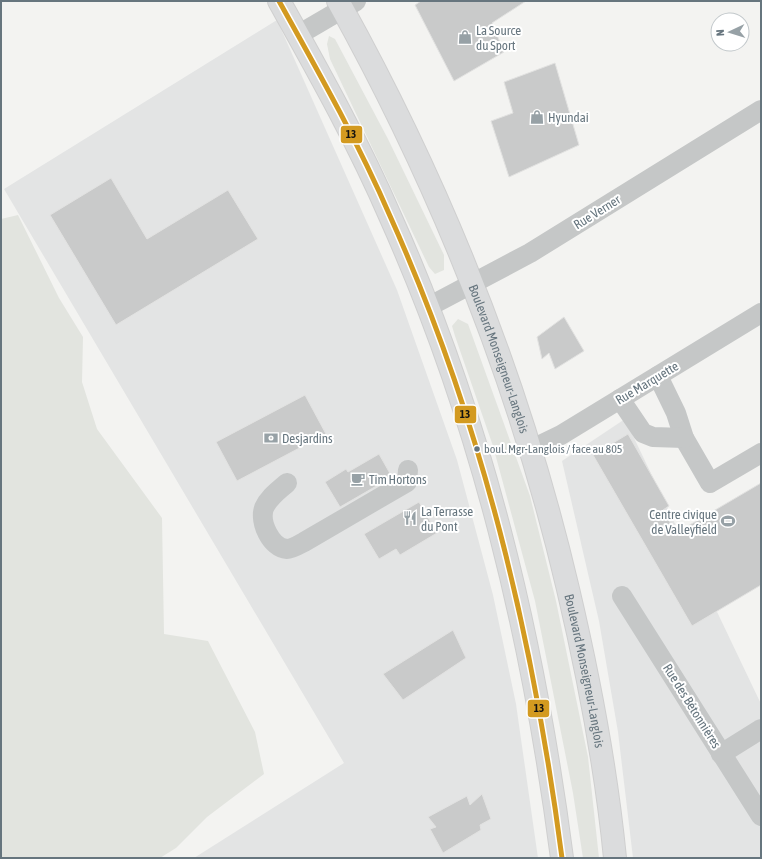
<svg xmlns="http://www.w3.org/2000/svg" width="762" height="859" viewBox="0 0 762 859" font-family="'Asap Condensed',sans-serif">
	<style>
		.built { fill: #e3e4e4 }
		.green { fill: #e2e4df }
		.building { fill: #c9caca; stroke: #e2e2e1 }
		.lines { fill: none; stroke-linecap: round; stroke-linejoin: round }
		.highway-casing { stroke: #cfcfcf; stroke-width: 24 }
		.minor { stroke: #c5c7c7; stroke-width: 20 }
		.highway { stroke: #dbdcdd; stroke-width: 22 }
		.bus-1-casing { stroke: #fff; stroke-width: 8 }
		.bus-1 { stroke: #d39a20; stroke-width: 5 }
		.bus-dot { fill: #66757e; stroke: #fff; stroke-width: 1.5 }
		.labels { text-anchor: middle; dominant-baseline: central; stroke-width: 4; stroke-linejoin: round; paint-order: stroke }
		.bus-label { font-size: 12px; fill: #66757e; stroke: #fff; text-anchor: start }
		.poi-label { font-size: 13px; fill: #66757e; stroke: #fff; text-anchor: start }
		.street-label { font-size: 13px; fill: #66757e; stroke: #fff }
		.line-badge { stroke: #fff; stroke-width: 1.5 }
		.pale-badge-label { font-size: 11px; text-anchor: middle; font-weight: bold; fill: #111 }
	</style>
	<rect width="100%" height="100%" fill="#f3f3f1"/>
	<g class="built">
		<polygon points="277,20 397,290 457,460 493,595 516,704 538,858 194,858 344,763 4,189"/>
		<polygon points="625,419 761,704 761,858 633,858 618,732 599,621 562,461"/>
	</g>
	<g class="green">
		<polygon points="329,36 335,39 388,139 444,255 444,270 435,274 429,267 330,59 327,44"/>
		<polygon points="18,215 59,298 83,337 82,382 97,429 162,518 164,634 208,641 255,732 264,774 207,817 176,848 160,858 1,858 1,219"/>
		<polygon points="458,319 468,324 530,496 556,601 588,757 599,858 583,858 573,793 535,601 493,446 455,336 452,326"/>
	</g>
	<g class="building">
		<polygon points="421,1 526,1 492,23 504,52 454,81 415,5"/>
		<polygon points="555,63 579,145 509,177 491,121 513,113 504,82"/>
		<polygon points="111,178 147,239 228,190 258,239 116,325 50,215"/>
		<polygon points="564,317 584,351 555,369 549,353 542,359 537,337"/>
		<polygon points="305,395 326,434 237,481 216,442"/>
		<polygon points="628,434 669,506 663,510 676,533 761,483 761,585 692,626 593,455"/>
		<polygon points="379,454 392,477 340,507 325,482 346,469 348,472"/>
		<polygon points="419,502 437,533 400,555 396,549 379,559 364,534"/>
		<polygon points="453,630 466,658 403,700 383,674"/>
		<polygon points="482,794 491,819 480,825 481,830 443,853 430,829 436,827 428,817 467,796 470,805"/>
	</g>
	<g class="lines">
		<defs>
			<g id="highway">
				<path d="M279,1C318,71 358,142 390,216C482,421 533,636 562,858"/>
				<path id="s1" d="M338,1C442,188 519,380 568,589C589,678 606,767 615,858"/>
			</g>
		</defs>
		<use href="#highway" class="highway-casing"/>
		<g class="minor">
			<polyline points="298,35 356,1"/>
			<polyline points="428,307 530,253 761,110"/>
			<polyline points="658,376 676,413 684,438 710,483 761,453"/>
			<polyline points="620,399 643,433 653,437 684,438"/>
			<polyline points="532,449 561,435 761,313"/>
			<path d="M287,483C278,491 269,497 264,508C259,522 271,548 287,549C292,549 300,544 304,542L407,482L408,470"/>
			<polyline points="622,596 761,816"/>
			<polyline points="721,754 761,729"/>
		</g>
		<use href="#highway" class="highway"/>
		<defs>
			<path id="bus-1" d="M279,1C318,71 358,142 390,216C482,421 533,636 562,858"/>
		</defs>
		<use href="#bus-1" class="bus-1-casing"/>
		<use href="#bus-1" class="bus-1"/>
	</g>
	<defs>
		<symbol id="shop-bare" viewBox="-9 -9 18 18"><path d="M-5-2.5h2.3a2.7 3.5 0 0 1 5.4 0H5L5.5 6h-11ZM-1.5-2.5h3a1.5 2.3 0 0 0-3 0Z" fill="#97a1a6" stroke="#fff" stroke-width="2.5" paint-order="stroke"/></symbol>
		<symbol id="bank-bare" viewBox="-9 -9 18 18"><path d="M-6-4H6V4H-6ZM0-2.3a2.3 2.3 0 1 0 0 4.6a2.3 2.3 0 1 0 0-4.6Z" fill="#97a1a6" stroke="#fff" stroke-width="2.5" paint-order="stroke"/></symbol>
		<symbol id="cafe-bare" viewBox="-9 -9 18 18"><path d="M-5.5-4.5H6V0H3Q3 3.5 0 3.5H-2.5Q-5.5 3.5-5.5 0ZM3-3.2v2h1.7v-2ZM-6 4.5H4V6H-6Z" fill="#97a1a6" stroke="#fff" stroke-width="2.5" paint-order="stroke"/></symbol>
		<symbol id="restaurant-bare" viewBox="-9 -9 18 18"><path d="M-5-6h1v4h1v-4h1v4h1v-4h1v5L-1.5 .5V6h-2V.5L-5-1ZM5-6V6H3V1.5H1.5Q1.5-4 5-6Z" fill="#97a1a6" stroke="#fff" stroke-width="2.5" paint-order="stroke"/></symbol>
		<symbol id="stadium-bare" viewBox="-9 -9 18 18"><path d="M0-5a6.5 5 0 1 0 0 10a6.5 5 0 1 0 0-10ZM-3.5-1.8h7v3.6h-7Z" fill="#97a1a6" stroke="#fff" stroke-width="2.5" paint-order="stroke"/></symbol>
	</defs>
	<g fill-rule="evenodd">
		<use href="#shop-bare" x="455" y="27" width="20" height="20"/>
		<use href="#shop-bare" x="527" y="107" width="20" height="20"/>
		<use href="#bank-bare" x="261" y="428" width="20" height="20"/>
		<use href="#cafe-bare" x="348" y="469" width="20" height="20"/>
		<use href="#restaurant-bare" x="400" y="508" width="20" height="20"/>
		<use href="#stadium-bare" x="718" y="511" width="20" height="20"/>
	</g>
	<circle class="bus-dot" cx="477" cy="449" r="3.5"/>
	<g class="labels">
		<g class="bus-label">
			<text x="484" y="449">boul. Mgr-Langlois / face au 805</text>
		</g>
		<g class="poi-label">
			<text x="476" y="30">La Source<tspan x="476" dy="15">du Sport</tspan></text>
			<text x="548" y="117">Hyundai</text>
			<text x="282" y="438">Desjardins</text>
			<text x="369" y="479">Tim Hortons</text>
			<text x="421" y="511">La Terrasse<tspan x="421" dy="15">du Pont</tspan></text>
			<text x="717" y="514" text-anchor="end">Centre civique<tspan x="717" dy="15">de Valleyfield</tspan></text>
		</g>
		<g class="street-label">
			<text transform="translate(597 212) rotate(-32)">Rue Verner</text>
			<text stroke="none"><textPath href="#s1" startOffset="393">Boulevard Monseigneur-Langlois</textPath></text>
			<text transform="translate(647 383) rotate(-31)">Rue Marquette</text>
			<text stroke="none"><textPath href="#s1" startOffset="717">Boulevard Monseigneur-Langlois</textPath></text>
			<text transform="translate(692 706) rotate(58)">Rue des Bétonnières</text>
		</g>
	</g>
	<g class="line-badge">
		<rect x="340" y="125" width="23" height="19" rx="4" fill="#d39a20"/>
		<rect x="454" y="405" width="23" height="19" rx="4" fill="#d39a20"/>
		<rect x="527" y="699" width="23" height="19" rx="4" fill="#d39a20"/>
	</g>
	<g class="pale-badge-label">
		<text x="351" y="138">13</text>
		<text x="465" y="418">13</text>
		<text x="539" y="712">13</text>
	</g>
	<rect width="762" height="859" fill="none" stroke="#66757e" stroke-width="4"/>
	<g transform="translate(730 32) rotate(266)"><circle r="19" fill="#ffffff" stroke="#c2c8cb"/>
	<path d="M0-3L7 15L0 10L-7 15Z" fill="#97a1a6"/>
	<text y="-6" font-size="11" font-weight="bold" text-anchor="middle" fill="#66757e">N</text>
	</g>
</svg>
